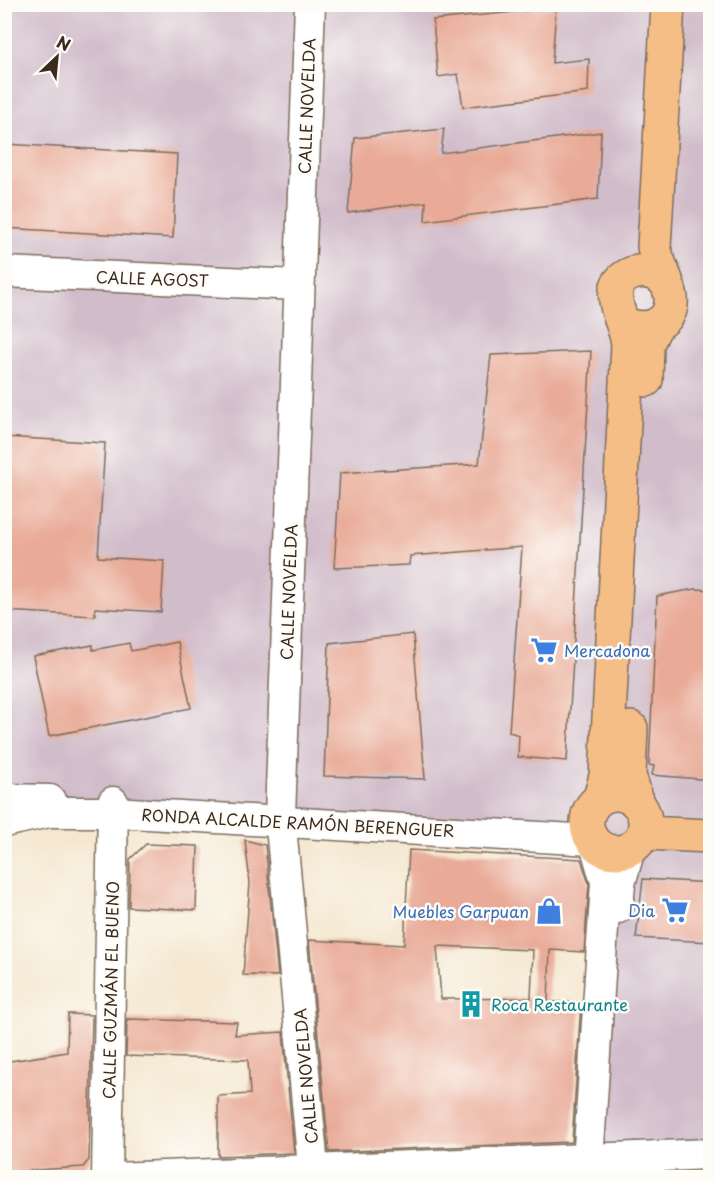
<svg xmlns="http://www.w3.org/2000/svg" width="715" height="1182" viewBox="0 0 715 1182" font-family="'Playpen Sans',sans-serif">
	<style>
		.industrial { fill: #d1bdca }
		.building { fill: #e9aa97; fill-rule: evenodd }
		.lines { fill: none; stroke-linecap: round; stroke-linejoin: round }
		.minor-casing { stroke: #7c6c5d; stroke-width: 33 }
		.major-casing { stroke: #7c6c5d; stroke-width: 36 }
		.minor { stroke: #fff; stroke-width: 30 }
		.major { stroke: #f6be87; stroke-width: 33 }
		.labels { text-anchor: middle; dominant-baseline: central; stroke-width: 5; stroke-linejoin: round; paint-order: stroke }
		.street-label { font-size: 16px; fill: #3b2a1e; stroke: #fdfcf7 }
		.shop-label { font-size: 16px; fill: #366cbe; stroke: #fdfcf7; text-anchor: end }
		.culture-label { font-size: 16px; fill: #0d838f; stroke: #fdfcf7; text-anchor: start }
	</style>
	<rect width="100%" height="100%" fill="#fdfcf7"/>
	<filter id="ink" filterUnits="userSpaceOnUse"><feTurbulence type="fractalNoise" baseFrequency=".0167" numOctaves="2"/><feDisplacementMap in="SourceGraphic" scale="12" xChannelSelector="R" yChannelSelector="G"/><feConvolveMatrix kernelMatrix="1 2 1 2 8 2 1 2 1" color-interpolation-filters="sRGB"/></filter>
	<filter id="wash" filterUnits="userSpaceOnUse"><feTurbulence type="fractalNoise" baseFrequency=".008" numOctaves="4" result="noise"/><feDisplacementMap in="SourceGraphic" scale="24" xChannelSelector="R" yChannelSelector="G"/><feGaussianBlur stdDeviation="1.35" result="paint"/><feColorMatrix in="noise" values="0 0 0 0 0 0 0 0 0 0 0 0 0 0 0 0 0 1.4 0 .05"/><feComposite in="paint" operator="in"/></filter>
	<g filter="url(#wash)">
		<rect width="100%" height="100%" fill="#f5e8d1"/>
		<polygon class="industrial" points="5,5 710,5 710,1154 596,1159 616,833 5,805"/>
		<g id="blocks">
			<g class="building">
				<polygon points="556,8 552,63 589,59 588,92 463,107 458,74 438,77 433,20"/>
				<polygon points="444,129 441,153 601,132 598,199 425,221 426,202 348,213 355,138"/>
				<polygon points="4,144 177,154 173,238 4,228"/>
				<polygon points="591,351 567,761 518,757 519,735 509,732 522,547 410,556 409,565 334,568 340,473 479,464 491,355"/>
				<polygon points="4,437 105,443 98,557 164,561 161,612 95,608 95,616 4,611"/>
				<polygon points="695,589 711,590 711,780 652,775 654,766 649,765 657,596"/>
				<polygon points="413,634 425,779 324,776 329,643"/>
				<polygon points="177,642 191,708 49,736 33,656 93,645 93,650 129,643 131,651"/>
				<polygon points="245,840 265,845 278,976 243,975 250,883"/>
				<polygon points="146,844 198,846 196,910 129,907 130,859"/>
				<path d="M409,850L581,859L589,884L584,952L550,950L548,1002H581L572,1142L329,1152L309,940L404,945ZM437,946L533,950L531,998L441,999Z"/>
				<polygon points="643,879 711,883 711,942 636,938"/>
				<polygon points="68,1014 92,1015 89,1160 83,1167 4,1172 4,1062 67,1052"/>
				<polygon points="127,1019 237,1022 235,1035 283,1032 294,1153 218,1156 218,1096 250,1094 248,1060 126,1056"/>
			</g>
		</g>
	</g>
	<g filter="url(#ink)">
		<use href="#blocks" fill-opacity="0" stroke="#7c6c5d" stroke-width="1.5"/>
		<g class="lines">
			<defs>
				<g id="minor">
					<polyline points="310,4 280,816 314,1178"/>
					<polyline points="4,272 299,285"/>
					<polyline points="4,799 50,800"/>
					<polyline points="4,822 49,812 113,812 592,840"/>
					<polyline points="618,908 620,884 630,849"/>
					<polyline points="107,1178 113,802"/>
					<polyline points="113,1178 710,1154"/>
					<polyline points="587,1178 606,882 595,844"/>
				</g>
				<g id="major">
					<path d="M635,327C645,329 654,328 662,321C685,302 658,270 654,247L668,4"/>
					<polyline points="646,380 647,344 656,325"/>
					<polyline points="631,728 629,776 638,803"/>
					<circle cx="616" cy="823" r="29"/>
					<path d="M600,798L606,776L628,344C626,321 598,286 633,273C645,269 655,272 664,280"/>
					<polyline points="644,833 710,836"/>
				</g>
			</defs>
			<use href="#minor" class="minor-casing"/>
			<use href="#major" class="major-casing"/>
			<use href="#minor" class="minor"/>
			<use href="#major" class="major"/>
		</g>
	</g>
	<defs>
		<symbol id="supermarket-bare" viewBox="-9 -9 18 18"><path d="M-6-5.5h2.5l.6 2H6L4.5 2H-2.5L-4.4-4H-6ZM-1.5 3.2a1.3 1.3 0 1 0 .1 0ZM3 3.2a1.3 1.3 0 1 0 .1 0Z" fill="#3f7fe0" stroke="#fdfcf7" stroke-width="2.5" paint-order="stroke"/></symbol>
		<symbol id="shop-bare" viewBox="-9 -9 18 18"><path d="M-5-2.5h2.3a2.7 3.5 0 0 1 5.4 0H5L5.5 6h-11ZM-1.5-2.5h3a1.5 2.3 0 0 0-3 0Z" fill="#3f7fe0" stroke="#fdfcf7" stroke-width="2.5" paint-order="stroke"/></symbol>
		<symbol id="building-bare" viewBox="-9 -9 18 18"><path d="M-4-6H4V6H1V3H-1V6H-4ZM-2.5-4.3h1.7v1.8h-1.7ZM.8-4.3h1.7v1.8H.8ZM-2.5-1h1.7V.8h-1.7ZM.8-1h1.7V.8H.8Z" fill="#0f9aa8" stroke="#fdfcf7" stroke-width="2.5" paint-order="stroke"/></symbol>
	</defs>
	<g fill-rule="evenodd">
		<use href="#supermarket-bare" x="525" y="631" width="38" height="38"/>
		<use href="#supermarket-bare" x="656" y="891" width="38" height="38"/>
		<use href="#shop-bare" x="530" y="892" width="38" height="38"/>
		<use href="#building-bare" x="452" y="985" width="38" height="38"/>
	</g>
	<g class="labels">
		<g class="street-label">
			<text transform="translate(306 106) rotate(-88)">CALLE NOVELDA</text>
			<text transform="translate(152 278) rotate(2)">CALLE AGOST</text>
			<text transform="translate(288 592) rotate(-88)">CALLE NOVELDA</text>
			<text transform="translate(298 822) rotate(3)">RONDA ALCALDE RAMÓN BERENGUER</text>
			<text transform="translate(110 990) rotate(-89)">CALLE GUZMÁN EL BUENO</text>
			<text transform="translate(305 1076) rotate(-95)">CALLE NOVELDA</text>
		</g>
		<g class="shop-label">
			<text x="564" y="650" text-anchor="start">Mercadona</text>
			<text x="655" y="910">Dia</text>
			<text x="529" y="911">Muebles Garpuan</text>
		</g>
		<g class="culture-label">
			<text x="491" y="1004">Roca Restaurante</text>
		</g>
	</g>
	<rect width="715" height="1182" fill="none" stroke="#fdfcf7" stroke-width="24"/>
	<g transform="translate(57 57) rotate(26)" stroke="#fdfcf7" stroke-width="4.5" paint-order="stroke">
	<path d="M0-4.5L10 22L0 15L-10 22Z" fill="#3b2a1e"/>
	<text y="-9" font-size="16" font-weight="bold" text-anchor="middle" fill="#3b2a1e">N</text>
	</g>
</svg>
